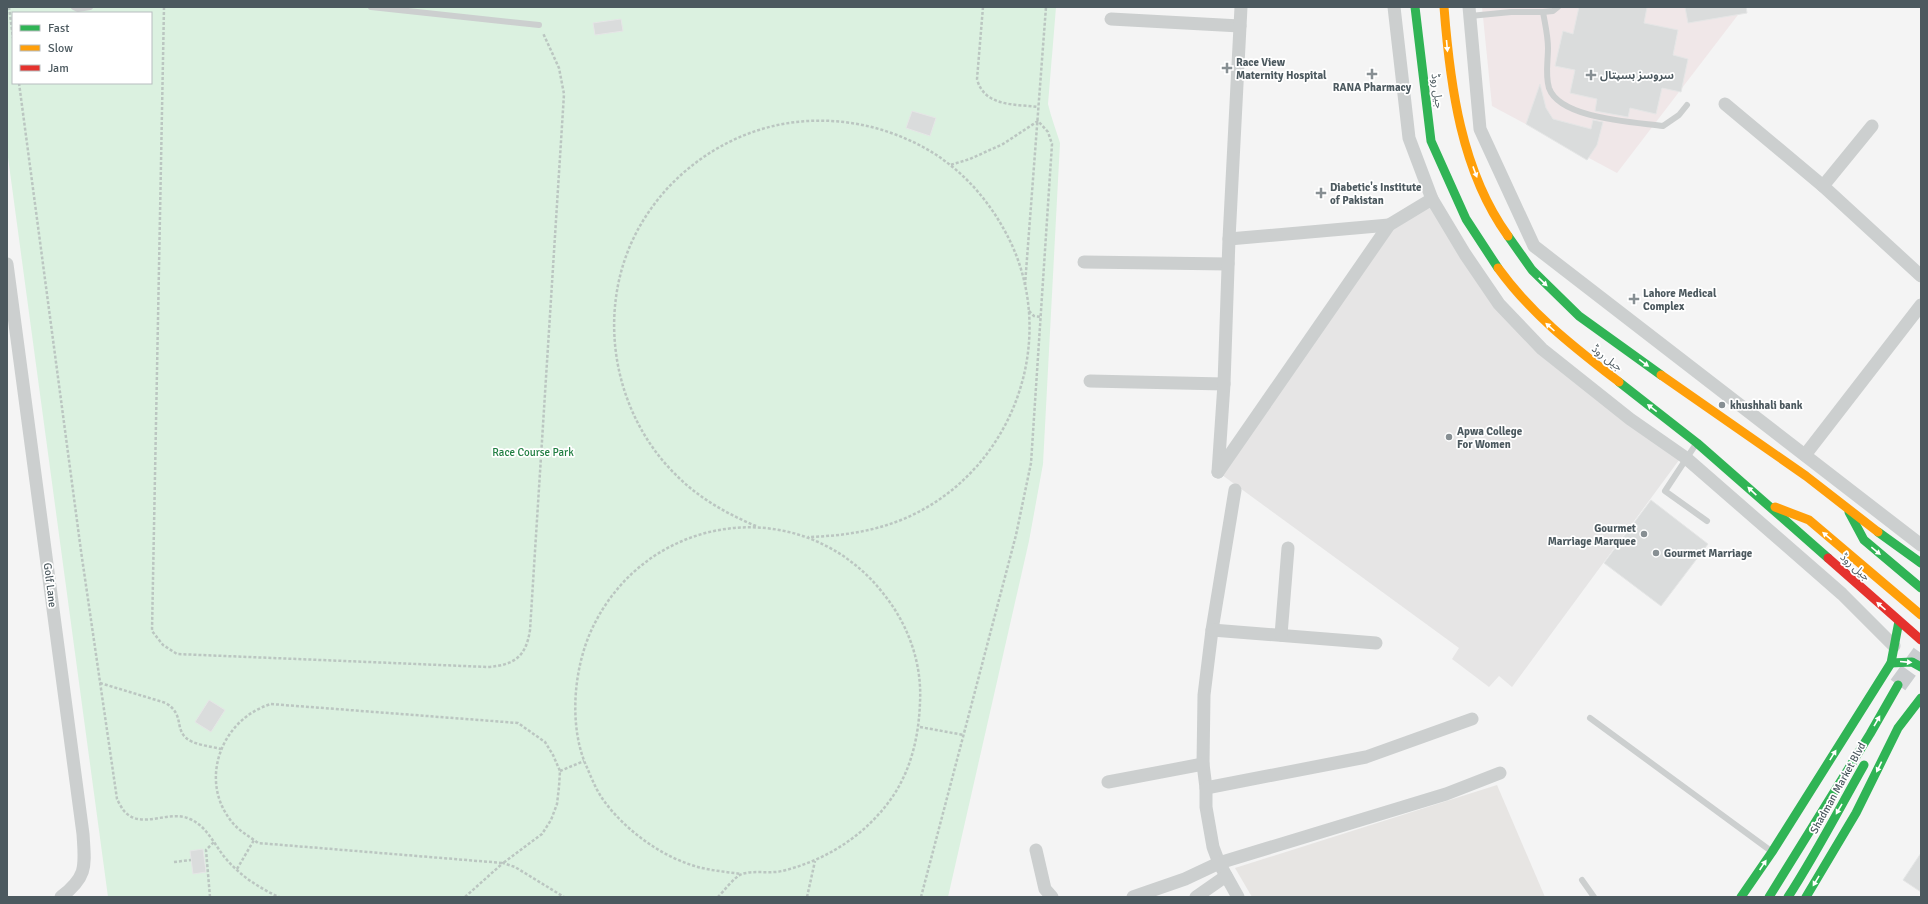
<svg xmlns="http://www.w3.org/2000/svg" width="1928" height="904" viewBox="0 0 1928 904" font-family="Signika,'Noto Sans Arabic',sans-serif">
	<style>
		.commercial { fill: #e7e5e3 }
		.education { fill: #e6e5e5 }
		.medical { fill: #f0e7e8 }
		.green { fill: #dbf1e0; fill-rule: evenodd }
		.building { fill: #dadcdc; stroke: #e5e6e6 }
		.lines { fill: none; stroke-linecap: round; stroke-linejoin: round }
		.secondary-tunnel { stroke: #cacdcf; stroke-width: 18; stroke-dasharray: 18 9; stroke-linecap: butt }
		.path { stroke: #bbc6c1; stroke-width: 2.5; stroke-dasharray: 3 2; stroke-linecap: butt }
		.lane { stroke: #cccfcf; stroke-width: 6 }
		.street { stroke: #cccfcf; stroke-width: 13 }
		.fast { stroke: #30b455; stroke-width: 9 }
		.slow { stroke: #ff9f0a; stroke-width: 9 }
		.jam { stroke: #e5322d; stroke-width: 9 }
		.oneway { fill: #fff }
		.poi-dot { fill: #878f93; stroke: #fff; stroke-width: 1.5 }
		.labels { text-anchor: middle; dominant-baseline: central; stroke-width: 3.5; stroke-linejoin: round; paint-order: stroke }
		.poi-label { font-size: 11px; font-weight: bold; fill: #4c595f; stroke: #fff; text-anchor: start }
		.street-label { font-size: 11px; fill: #4c595f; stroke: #fff }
		.park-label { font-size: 11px; fill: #1f7e41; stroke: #fff }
	</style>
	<rect width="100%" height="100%" fill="#f4f4f4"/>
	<polygon class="commercial" points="1497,785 1545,897 1252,897 1235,868"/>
	<polygon class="education" points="1432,199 1465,254 1542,349 1682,456 1512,687 1499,676 1489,687 1452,659 1459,648 1218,472 1389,225"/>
	<polygon class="medical" points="1482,7 1744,7 1617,173 1492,106"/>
	<path class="green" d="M7,7H1056L1048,104C1051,117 1056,130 1060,143L1043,464L1029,541L948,897H108L7,150ZM13,13H151V83H13Z"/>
	<g class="building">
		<polygon points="1579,7 1647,7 1644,23 1678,30 1673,55 1688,59 1681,92 1662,88 1656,114 1630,108 1628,117 1595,111 1597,99 1570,93 1575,70 1555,66 1563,31 1573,34"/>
		<polygon points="1685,7 1746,7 1747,13 1688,23"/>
		<polygon points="621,19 623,31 595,35 593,23"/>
		<polygon points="1540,84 1546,108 1553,119 1591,129 1593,120 1603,122 1597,145 1587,160 1526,124"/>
		<polygon points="912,111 936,118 930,136 906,128"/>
		<polygon points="1651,500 1708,544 1661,606 1604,563"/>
		<polygon points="209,700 225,710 211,732 195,722"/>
		<polygon points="203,849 206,872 193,874 190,851"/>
		<polygon points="1921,853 1921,892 1903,880"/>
	</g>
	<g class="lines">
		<polyline class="secondary-tunnel" points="1898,685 1921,653"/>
		<g class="path">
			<polyline points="9,7 13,38"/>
			<path d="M164,7L152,631L163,645L177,654L488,667C514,665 526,657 530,630L564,94L559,68L543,33"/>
			<path d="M983,7L977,79C984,107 1015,104 1038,107"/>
			<path d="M19,83L81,551L117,799C119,803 122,809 125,812C142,830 169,809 190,819C208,827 214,845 227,860C241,876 259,888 279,897"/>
			<polyline points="1025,285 1046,7"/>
			<polyline points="1029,311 1034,316 1041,317"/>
			<path d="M756,526C727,514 699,498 677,476C608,409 593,297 646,216C679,165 735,129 796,122C840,117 884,126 923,147C962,168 992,203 1011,243C1060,348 1008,477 901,520C871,532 840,536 808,537"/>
			<path d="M100,683L166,703C184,715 175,726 185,737C193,745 210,746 221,749"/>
			<path d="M271,704L518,723L545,742L553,755L560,771L559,787L557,804L551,820L542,834L503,863L258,843C249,836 239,831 232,822C198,781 221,719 271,704Z"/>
			<polyline points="920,727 964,735"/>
			<polyline points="560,771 584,761"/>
			<polyline points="174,862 191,860"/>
			<polyline points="237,869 254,840"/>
			<polyline points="210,897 206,850 214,842"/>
			<polyline points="465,897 503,863 515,867 564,897"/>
			<path d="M718,897C724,891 734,877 742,874C754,870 769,874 782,871C828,860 869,833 895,793C912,766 919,734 920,702C922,664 909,627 886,597C806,490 646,510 591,631C574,669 569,723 585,763C590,774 595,788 602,798C624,830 664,859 702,868C715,871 728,872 741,874"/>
			<polyline points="807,897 815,861"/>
			<polyline points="921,897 1016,535 1031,463 1052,144 1048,132 1038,121 1003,144 970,159 950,165"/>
		</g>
		<g class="lane">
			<polyline points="74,7 78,9 90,7"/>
			<polyline points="371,7 539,25"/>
			<path d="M1543,12C1545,24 1548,36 1548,48C1548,61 1545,75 1549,88C1560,119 1634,122 1663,126L1679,115L1687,105"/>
			<polyline points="1470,16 1511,12 1543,12 1553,11 1558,7"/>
			<polyline points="1696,444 1665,491 1707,521"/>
			<polyline points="1590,718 1771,851"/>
			<polyline points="1582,880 1594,897"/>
		</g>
		<g class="street">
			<polyline points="1394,7 1409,138 1432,199 1465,254 1499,304 1542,349 1630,419 1686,458 1842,594 1894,646"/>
			<polyline points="1469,7 1480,129 1534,246 1921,545"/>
			<polyline points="1111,19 1240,26"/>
			<polyline points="1725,104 1823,186"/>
			<polyline points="1872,126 1823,186 1921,276"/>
			<polyline points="1229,239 1389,225"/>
			<polyline points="1084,262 1228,264"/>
			<path d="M7,264L83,834C85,866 88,876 61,897"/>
			<polyline points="1090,381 1224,384"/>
			<polyline points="1805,455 1921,305"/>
			<polyline points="1218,472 1224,384 1229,239 1241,7"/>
			<polyline points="1218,472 1389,225 1432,199"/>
			<polyline points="1235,490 1212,630 1204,695 1203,764 1206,788 1206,807 1213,847 1219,863 1238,897"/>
			<polyline points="1212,630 1376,643"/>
			<polyline points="1281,635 1288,548"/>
			<polyline points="1108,782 1203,764"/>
			<polyline points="1206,788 1366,757 1472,719"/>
			<polyline points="1036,850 1045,889 1052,897"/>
			<polyline points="1133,897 1185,879 1219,863 1446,794 1500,773"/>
			<polyline points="1196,897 1226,876"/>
		</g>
		<g class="fast">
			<polyline points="1415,7 1431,141 1466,219 1498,268"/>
			<polyline points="1508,236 1532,270 1579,316 1661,375"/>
			<polyline points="1619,382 1697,443 1828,558"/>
			<polyline points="1849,512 1864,540 1921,588"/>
			<polyline points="1878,532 1921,563"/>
			<polyline points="1891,663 1912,662 1921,667"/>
			<polyline points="1741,897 1772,852 1891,663 1899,621"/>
			<polyline points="1769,897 1870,734 1898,685"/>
			<path d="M1788,897C1816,854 1839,809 1864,765"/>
			<polyline points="1806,897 1856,813 1898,728 1921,698"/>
		</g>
		<g class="slow">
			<path d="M1444,7C1450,85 1461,171 1508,236"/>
			<path d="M1498,268C1532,315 1574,347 1619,382"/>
			<polyline points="1661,375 1806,476 1878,532"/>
			<polyline points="1775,507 1809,520 1921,615"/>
		</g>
		<polyline class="jam" points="1828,558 1921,640"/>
	</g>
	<defs><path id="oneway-solid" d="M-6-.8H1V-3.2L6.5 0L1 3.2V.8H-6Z"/></defs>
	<g class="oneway">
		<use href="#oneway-solid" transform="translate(1447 46) rotate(85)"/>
		<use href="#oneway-solid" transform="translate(1475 172) rotate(70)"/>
		<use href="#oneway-solid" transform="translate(1543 282) rotate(44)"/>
		<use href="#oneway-solid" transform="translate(1550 327) rotate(-138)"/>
		<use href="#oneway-solid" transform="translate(1644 363) rotate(36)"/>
		<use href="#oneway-solid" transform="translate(1652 408) rotate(-142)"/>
		<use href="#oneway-solid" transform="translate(1752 491) rotate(-137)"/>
		<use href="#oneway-solid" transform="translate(1827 536) rotate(-140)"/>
		<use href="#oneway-solid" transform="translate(1876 551) rotate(39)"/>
		<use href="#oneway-solid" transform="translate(1881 606) rotate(-139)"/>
		<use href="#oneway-solid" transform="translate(1906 662) rotate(5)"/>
		<use href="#oneway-solid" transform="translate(1877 721) rotate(-60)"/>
		<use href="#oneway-solid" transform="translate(1833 755) rotate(-58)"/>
		<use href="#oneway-solid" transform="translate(1879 767) rotate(116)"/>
		<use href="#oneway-solid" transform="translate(1839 809) rotate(120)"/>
		<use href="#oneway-solid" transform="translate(1763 865) rotate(-56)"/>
		<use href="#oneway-solid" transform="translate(1816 881) rotate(121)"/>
	</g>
	<g class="poi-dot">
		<path d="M1225 62h4v4h4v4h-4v4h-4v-4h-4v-4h4z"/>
		<path d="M1370 68h4v4h4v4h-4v4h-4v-4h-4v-4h4z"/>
		<path d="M1589 69h4v4h4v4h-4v4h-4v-4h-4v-4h4z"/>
		<path d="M1319 187h4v4h4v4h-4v4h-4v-4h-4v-4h4z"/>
		<path d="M1632 293h4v4h4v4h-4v4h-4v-4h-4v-4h4z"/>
		<circle cx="1722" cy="405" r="4"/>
		<circle cx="1449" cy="437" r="4"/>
		<circle cx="1644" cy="534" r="4"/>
		<circle cx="1656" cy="553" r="4"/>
	</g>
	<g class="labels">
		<g class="poi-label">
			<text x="1236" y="62">Race View<tspan x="1236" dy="13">Maternity Hospital</tspan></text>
			<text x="1600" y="75">سروسز ہسپتال</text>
			<text x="1372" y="87" text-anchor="middle">RANA Pharmacy</text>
			<text x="1330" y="187">Diabetic's Institute<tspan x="1330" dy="13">of Pakistan</tspan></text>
			<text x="1643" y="293">Lahore Medical<tspan x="1643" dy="13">Complex</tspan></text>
			<text x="1730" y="405">khushhali bank</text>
			<text x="1457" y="431">Apwa College<tspan x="1457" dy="13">For Women</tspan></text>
			<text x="1636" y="528" text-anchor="end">Gourmet<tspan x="1636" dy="13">Marriage Marquee</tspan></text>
			<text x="1664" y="553">Gourmet Marriage</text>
		</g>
		<g class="street-label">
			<text transform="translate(1437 91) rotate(83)">جیل روڈ</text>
			<text transform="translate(1607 358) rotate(38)">جیل روڈ</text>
			<text transform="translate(1855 567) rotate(41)">جیل روڈ</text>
			<text transform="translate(50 585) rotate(83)">Golf Lane</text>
			<text transform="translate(1838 788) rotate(-61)">Shadman Market Blvd</text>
		</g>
		<g class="park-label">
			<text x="533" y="452">Race Course Park</text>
		</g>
	</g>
	<rect width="1928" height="904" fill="none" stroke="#4c595f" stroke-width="16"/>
	<rect x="12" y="12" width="140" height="72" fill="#ffffff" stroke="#b7bdbf"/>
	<rect x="20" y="25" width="20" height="6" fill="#30b455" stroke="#b7bdbf"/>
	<text x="48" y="32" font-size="12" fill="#4c595f">Fast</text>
	<rect x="20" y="45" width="20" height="6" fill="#ff9f0a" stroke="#b7bdbf"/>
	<text x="48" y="52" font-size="12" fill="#4c595f">Slow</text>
	<rect x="20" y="65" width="20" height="6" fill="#e5322d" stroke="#b7bdbf"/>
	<text x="48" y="72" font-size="12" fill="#4c595f">Jam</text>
</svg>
